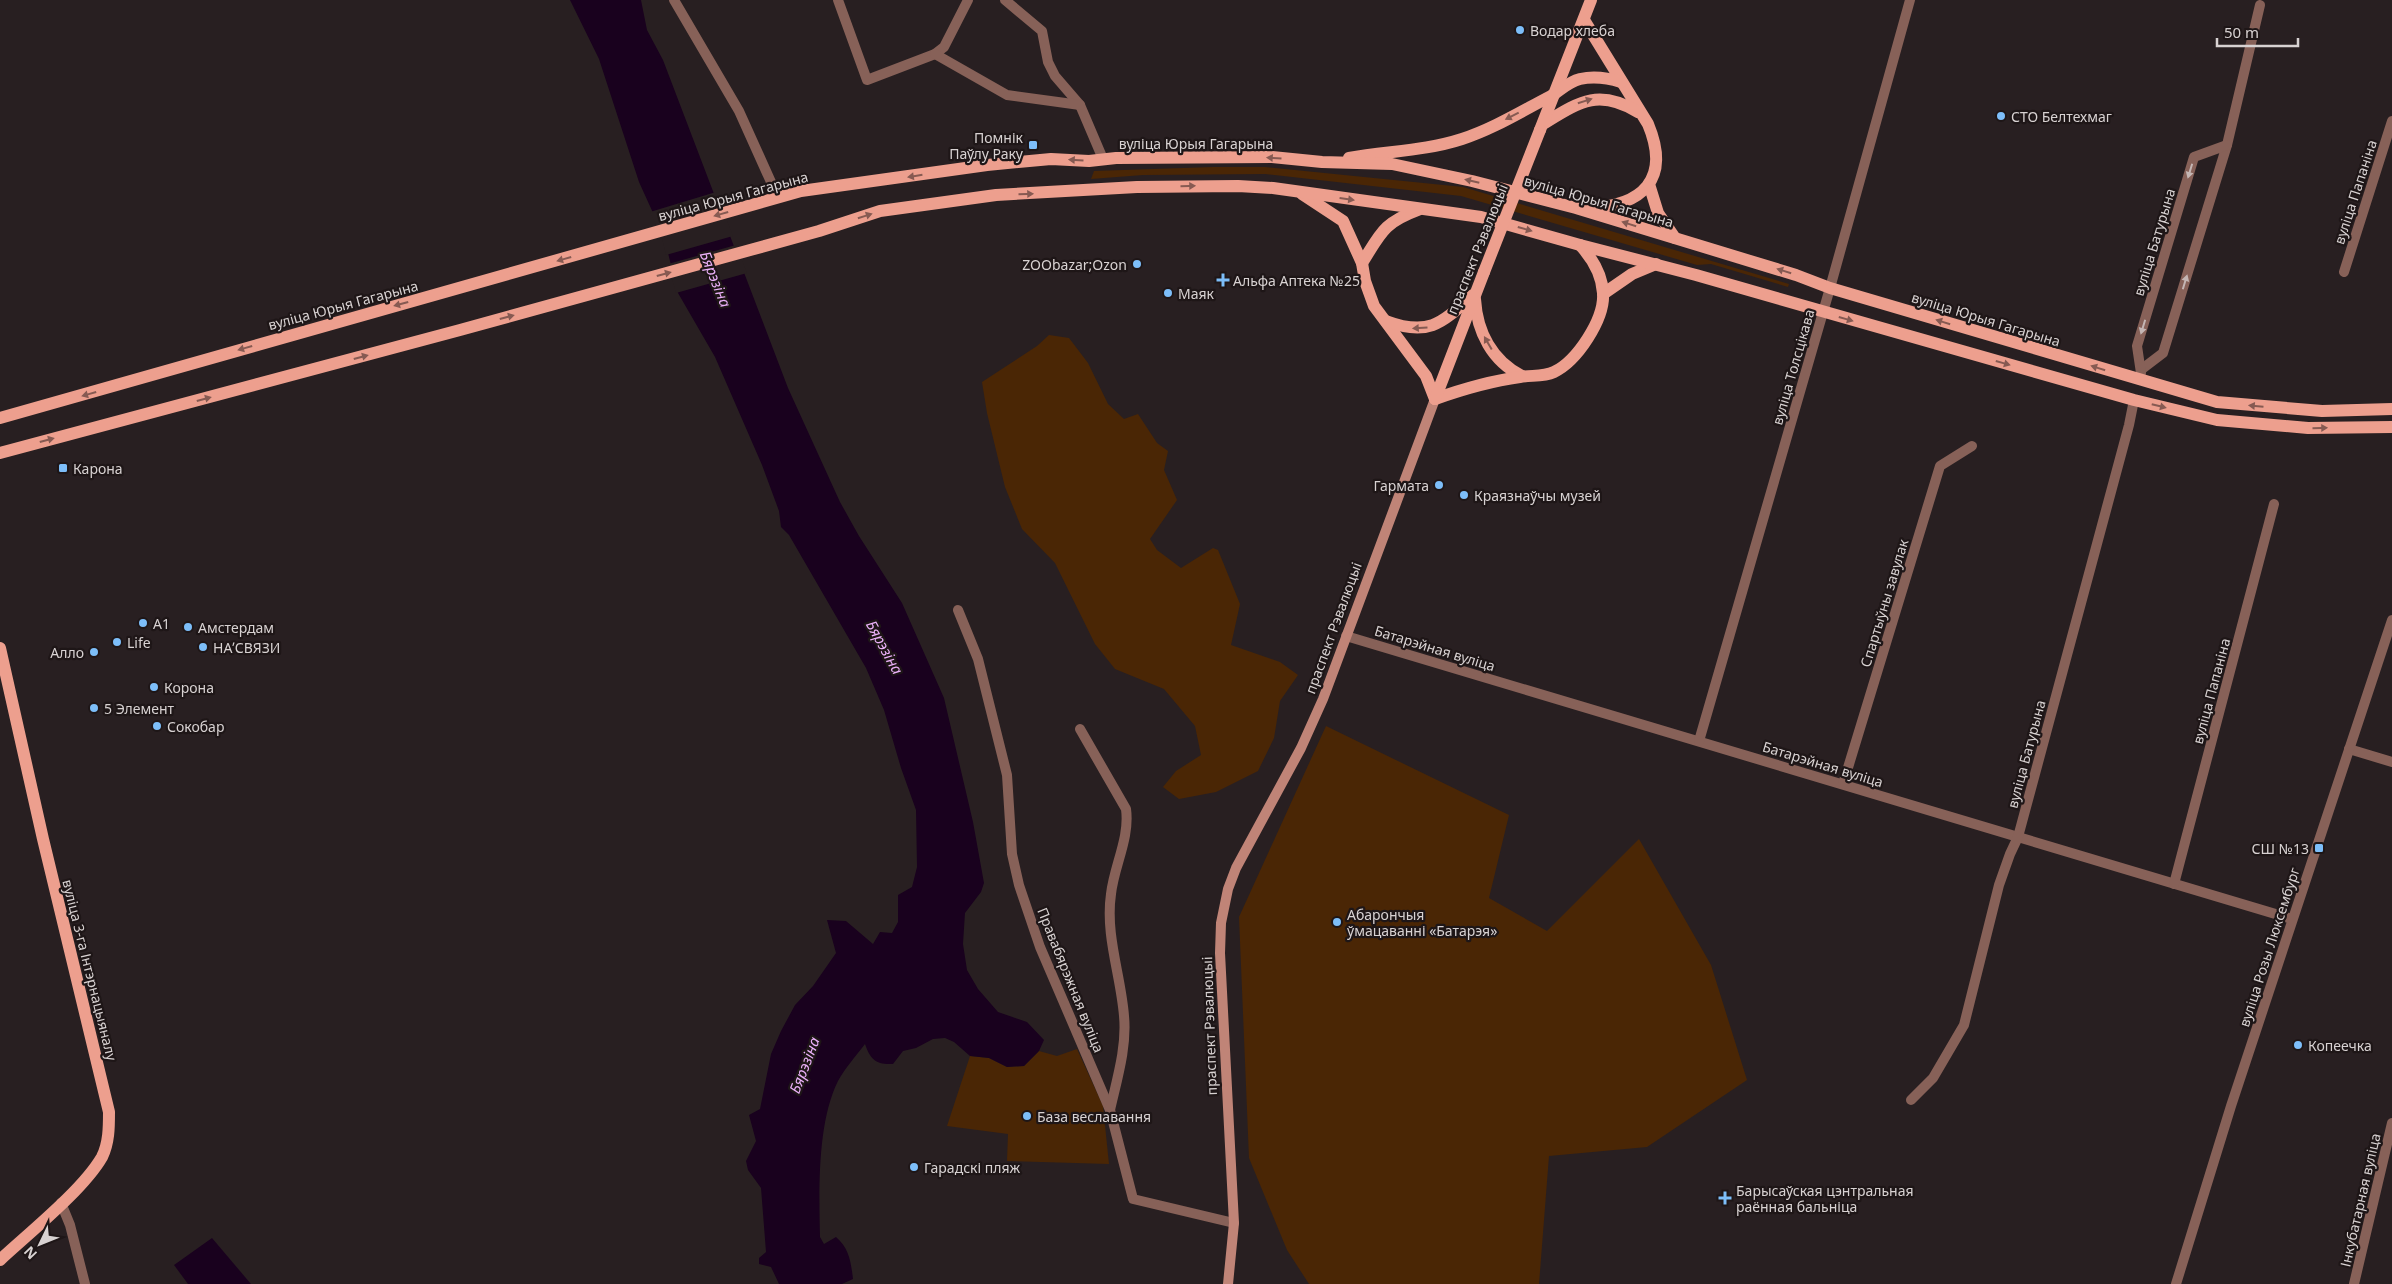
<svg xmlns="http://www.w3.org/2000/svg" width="2392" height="1284" viewBox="0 0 2392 1284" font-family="'Noto Sans',sans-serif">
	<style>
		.green { fill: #4a2605 }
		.water { fill: #19011e }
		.pier { fill: #281f21 }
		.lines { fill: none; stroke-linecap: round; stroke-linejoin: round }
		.minor { stroke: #876158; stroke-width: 10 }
		.tertiary { stroke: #876158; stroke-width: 10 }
		.secondary { stroke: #c08477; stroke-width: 10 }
		.primary { stroke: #ed9f8e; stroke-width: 12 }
		.primary-bridge { stroke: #ed9f8e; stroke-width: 12 }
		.oneway { fill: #865a52 }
		.oneway2 { fill: #c4b6b4 }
		.poi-dot { fill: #7dbef9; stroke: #1e1617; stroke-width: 2 }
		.labels { text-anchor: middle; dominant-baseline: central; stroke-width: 4.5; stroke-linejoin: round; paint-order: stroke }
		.poi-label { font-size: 14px; fill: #d8d2d2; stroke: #1e1617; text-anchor: start }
		.street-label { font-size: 14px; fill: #d8d2d2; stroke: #1e1617 }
		.water-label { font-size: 15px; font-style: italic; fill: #ebb1f9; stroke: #1e1617 }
	</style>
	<rect width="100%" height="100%" fill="#281f21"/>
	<g class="green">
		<polygon points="1213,167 1265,167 1463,187 1789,284 1788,287 1711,264 1697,265 1461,196 1265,174 1143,175 1091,179 1094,171"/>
		<polygon points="1049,335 1069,338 1088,363 1108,404 1124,419 1138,414 1157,443 1168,451 1164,470 1177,500 1150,539 1157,550 1181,568 1213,548 1218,550 1240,604 1231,645 1280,662 1298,675 1280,701 1274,738 1258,771 1216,792 1179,799 1163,787 1176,771 1201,755 1195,726 1164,689 1115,669 1095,644 1055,563 1022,529 1005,487 987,413 982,382 1037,346"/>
		<polygon points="1326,726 1509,815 1489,898 1547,931 1639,839 1711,965 1747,1080 1647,1147 1549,1156 1539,1284 1309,1284 1287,1250 1249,1158 1239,917"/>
		<polygon points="1077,1049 1103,1106 1109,1164 1007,1161 1008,1134 947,1126 970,1056 989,1058 1007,1067 1024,1066 1039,1051 1057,1056"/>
	</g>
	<g class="water">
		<path d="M570,0H641L647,30L663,60L788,388L840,502L859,536L902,603L944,698L973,822L984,883L981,892L965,913L963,944L967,970L978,989L998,1012L1027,1022L1044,1040L1039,1051L1024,1066L1007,1067L989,1058L970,1056L954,1042L945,1038L933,1039L916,1048L903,1051L893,1064C876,1065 870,1059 865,1044C856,1056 845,1068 838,1081C817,1123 819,1191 820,1237L824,1244L836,1237C849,1248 851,1262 853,1279L842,1284H779L771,1267L759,1264V1258L766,1252L761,1188L748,1170L746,1161L756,1141L749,1115L760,1109L771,1054L781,1031L795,1005L813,986L836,953L827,920L846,921L873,944L880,932L892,933L898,922V895L912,887L917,867L916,810L901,768L884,710L866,668L789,535L781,527L779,511L762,465L715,357L678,293L664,237L639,182L599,59Z"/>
		<polygon points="212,1238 251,1284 188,1284 174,1265"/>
	</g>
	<g class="pier">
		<polygon points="716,192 733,236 666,255 662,238 650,212"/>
		<polygon points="736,245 747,273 676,293 668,264"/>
	</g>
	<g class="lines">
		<g class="minor">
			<polyline points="674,0 739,111 771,182"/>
			<polyline points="838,0 867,80 935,54 944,47 968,0"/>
			<polyline points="1005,0 1042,31 1048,62 1055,76 1080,105 1103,159"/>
			<polyline points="935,54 1007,95 1080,105"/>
			<polyline points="2344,272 2392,121"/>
			<polyline points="2142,369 2163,353 2227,145 2260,5"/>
			<polyline points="2141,373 2137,346 2194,157 2227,145"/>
			<polyline points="958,610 978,659 1007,775 1012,854 1019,885 1040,947 1110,1110 1133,1199 1234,1223"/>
			<polyline points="1346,636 2292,919"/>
			<path d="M1080,729L1126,809C1130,838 1114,866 1111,894C1105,935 1121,976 1124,1016C1127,1047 1117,1079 1110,1110"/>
			<polyline points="1699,741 1830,288 1910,0"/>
			<polyline points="2349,749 2392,762"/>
			<polyline points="1843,784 1940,466 1972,446"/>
			<polyline points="2174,884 2274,504"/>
			<polyline points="1911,1100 1933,1078 1964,1025 1999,885 2010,854 2018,837 2129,425 2134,400"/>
			<polyline points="61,1203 70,1225 85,1284"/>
			<polyline points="2354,1284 2392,1123"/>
		</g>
		<polyline class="tertiary" points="2176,1284 2231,1106 2392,620"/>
		<polyline class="secondary" points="1228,1284 1234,1223 1220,953 1221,923 1228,889 1236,868 1301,748 1323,699 1435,399"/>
		<g class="primary">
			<path d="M1584,20L1648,124C1671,179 1643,206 1588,208"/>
			<path d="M1543,124C1579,102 1598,88 1638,112"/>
			<polyline points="1540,130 1591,0"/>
			<path d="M1349,158C1387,151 1425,151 1462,139C1493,129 1522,111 1551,96C1561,90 1568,82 1580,79C1594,76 1608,78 1621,82"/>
			<polyline points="1649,184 1658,213 1675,238"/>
			<polyline points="1302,194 1343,221 1362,263 1365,281 1374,306 1426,376 1435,399"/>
			<path d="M1362,263C1381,233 1383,223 1418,210"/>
			<polyline points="1603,294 1632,274 1656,264"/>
			<path d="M1475,299C1477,332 1492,361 1522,376"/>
			<path d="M1386,321C1429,337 1442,323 1473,295"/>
			<path d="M1435,399C1463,389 1491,381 1520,377C1532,375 1543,377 1554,372C1577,361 1605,319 1603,293C1602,275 1592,258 1580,245"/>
			<polyline points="1435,399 1484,272"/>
			<polyline points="0,418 801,191 987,165 1051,159 1089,161 1116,158 1272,157 1322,162 1392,164 1472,181 1576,208 1796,275 1830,288 2217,402 2322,411 2392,409"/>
			<polyline points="0,453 460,330 819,231 880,211 996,195 1137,187 1238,186 1273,188 1481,217 1580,245 1696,275 2134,400 2217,420 2308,428 2392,427"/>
			<path d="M0,648L43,839L109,1112C109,1127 109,1143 102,1157C83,1190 29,1233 0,1260"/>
		</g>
		<polyline class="primary-bridge" points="1484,272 1540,130"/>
	</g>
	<defs><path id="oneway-solid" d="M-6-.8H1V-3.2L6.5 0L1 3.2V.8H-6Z" transform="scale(1.25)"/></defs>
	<g class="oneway">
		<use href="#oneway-solid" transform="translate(1585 101) rotate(-17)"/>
		<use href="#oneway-solid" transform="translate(1512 116) rotate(153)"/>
		<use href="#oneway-solid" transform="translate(1274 158) rotate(-176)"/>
		<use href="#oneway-solid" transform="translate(1076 160) rotate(-176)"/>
		<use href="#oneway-solid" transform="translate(915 176) rotate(171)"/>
		<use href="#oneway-solid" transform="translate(1472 181) rotate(-167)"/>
		<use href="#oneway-solid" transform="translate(1188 186) rotate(-1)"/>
		<use href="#oneway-solid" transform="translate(1026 194) rotate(-2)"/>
		<use href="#oneway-solid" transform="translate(1347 199) rotate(8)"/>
		<use href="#oneway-solid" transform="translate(721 214) rotate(164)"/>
		<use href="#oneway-solid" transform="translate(865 216) rotate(-18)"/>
		<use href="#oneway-solid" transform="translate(1629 224) rotate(-163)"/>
		<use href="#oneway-solid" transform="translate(1525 229) rotate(16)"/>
		<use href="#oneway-solid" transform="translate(564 259) rotate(164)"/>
		<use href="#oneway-solid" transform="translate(1784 271) rotate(-163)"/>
		<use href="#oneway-solid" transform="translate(664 274) rotate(-15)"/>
		<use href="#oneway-solid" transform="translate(401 304) rotate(165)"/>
		<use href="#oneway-solid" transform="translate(507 317) rotate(-15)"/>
		<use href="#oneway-solid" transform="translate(1846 319) rotate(16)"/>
		<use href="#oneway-solid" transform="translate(1943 322) rotate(-163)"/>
		<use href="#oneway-solid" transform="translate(1420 328) rotate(176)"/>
		<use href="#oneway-solid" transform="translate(1488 343) rotate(-120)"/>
		<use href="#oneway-solid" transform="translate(245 348) rotate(164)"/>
		<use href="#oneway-solid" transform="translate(361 357) rotate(-15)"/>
		<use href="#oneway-solid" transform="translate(2003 363) rotate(16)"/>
		<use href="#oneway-solid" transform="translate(2098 368) rotate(-163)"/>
		<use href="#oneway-solid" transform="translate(89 394) rotate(164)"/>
		<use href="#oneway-solid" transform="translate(204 399) rotate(-15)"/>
		<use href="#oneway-solid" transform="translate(2159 406) rotate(14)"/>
		<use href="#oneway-solid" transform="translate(2256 406) rotate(-175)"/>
		<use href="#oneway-solid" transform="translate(2320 428) rotate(-1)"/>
		<use href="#oneway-solid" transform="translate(47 440) rotate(-15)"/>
	</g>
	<g class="oneway2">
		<use href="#oneway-solid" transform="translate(2190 171) rotate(107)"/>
		<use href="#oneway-solid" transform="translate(2185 282) rotate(-73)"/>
		<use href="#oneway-solid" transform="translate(2143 327) rotate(107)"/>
	</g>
	<g class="poi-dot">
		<circle cx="1520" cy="30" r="5"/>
		<circle cx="2001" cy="116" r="5"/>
		<rect x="1028" y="140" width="10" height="10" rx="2.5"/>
		<circle cx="1137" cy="264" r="5"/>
		<path d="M1220.5 272.5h5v5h5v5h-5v5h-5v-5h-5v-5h5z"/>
		<circle cx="1168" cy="293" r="5"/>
		<rect x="58" y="463" width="10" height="10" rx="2.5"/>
		<circle cx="1439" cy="485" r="5"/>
		<circle cx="1464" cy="495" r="5"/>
		<circle cx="143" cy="623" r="5"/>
		<circle cx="188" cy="627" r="5"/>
		<circle cx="117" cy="642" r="5"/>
		<circle cx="203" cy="647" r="5"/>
		<circle cx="94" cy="652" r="5"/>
		<circle cx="154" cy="687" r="5"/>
		<circle cx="94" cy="708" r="5"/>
		<circle cx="157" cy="726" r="5"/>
		<rect x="2314" y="843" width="10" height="10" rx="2.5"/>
		<circle cx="1337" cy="922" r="5"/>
		<circle cx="2298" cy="1045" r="5"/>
		<circle cx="1027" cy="1116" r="5"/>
		<circle cx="914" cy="1167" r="5"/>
		<path d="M1722.5 1190.5h5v5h5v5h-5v5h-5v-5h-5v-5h5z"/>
	</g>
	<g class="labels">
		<g class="poi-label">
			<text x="1530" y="30">Водар хлеба</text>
			<text x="2011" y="116">СТО Белтехмаг</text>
			<text x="1023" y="137" text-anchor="end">Помнік<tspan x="1023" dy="16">Паўлу Раку</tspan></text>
			<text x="1127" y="264" text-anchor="end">ZOObazar;Ozon</text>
			<text x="1233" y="280">Альфа Аптека №25</text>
			<text x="1178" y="293">Маяк</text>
			<text x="73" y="468">Карона</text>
			<text x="1429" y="485" text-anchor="end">Гармата</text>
			<text x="1474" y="495">Краязнаўчы музей</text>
			<text x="153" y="623">A1</text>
			<text x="198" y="627">Амстердам</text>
			<text x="127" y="642">Life</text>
			<text x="213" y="647">НАʼСВЯЗИ</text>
			<text x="84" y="652" text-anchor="end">Алло</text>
			<text x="164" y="687">Корона</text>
			<text x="104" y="708">5 Элемент</text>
			<text x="167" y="726">Сокобар</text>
			<text x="2309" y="848" text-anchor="end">СШ №13</text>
			<text x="1347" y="914">Абарончыя<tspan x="1347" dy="16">ўмацаванні «Батарэя»</tspan></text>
			<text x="2308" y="1045">Копеечка</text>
			<text x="1037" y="1116">База веславання</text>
			<text x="924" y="1167">Гарадскі пляж</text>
			<text x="1736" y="1190">Барысаўская цэнтральная<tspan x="1736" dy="16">раённая бальніца</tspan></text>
		</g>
		<g class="street-label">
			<text x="1196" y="143">вуліца Юрыя Гагарына</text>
			<text transform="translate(2355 192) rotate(-72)">вуліца Папаніна</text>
			<text transform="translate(733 196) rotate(-15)">вуліца Юрыя Гагарына</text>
			<text transform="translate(1599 201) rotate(16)">вуліца Юрыя Гагарына</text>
			<text transform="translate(2154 242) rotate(-73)">вуліца Батурына</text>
			<text transform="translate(1477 249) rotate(-68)">праспект Рэвалюцыі</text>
			<text transform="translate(343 305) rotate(-15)">вуліца Юрыя Гагарына</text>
			<text transform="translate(1986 319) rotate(17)">вуліца Юрыя Гагарына</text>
			<text transform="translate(1793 367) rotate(-74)">вуліца Толсцікава</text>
			<text transform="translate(1884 603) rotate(-73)">Спартыўны завулак</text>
			<text transform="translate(1333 628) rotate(-70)">праспект Рэвалюцыі</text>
			<text transform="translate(1435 648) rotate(17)">Батарэйная вуліца</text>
			<text transform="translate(2211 691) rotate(-75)">вуліца Папаніна</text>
			<text transform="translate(2026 754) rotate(-75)">вуліца Батурына</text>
			<text transform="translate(1823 764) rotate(17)">Батарэйная вуліца</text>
			<text transform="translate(2269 947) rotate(-72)">вуліца Розы Люксембург</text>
			<text transform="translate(90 970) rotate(76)">вуліца 3-га Інтэрнацыяналу</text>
			<text transform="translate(1071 980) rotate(68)">Правабярэжная вуліца</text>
			<text transform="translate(1209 1026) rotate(-92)">праспект Рэвалюцыі</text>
			<text transform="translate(2360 1200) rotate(-77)">Інкубатарная вуліца</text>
		</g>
		<g class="water-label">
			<text transform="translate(716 279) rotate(68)">Бярэзіна</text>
			<text transform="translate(885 647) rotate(61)">Бярэзіна</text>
			<text transform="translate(804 1065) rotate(-69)">Бярэзіна</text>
		</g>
	</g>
	<g transform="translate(40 1244) rotate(227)" stroke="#1e1617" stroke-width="4" paint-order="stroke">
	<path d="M0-4L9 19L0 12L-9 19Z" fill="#d8d2d2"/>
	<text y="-8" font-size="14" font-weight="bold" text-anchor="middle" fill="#d8d2d2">N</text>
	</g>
	<path d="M2217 38v8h81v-8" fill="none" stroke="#d8d2d2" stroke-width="2.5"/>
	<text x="2224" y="38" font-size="15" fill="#d8d2d2" stroke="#1e1617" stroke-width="4" paint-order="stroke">50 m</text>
</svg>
